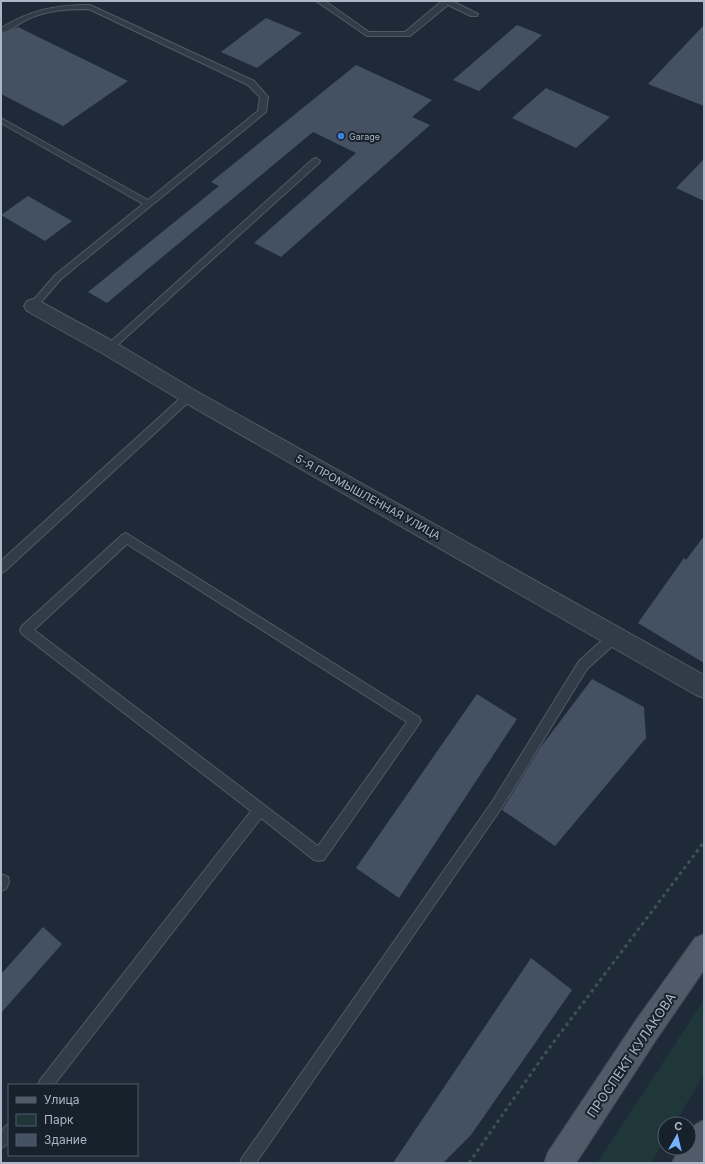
<svg xmlns="http://www.w3.org/2000/svg" width="705" height="1164" viewBox="0 0 705 1164" font-family="Inter,sans-serif">
	<style>
		.green { fill: #203739 }
		.building { fill: #445162 }
		.lines { fill: none; stroke-linecap: round; stroke-linejoin: round }
		.service-casing { stroke: #4f5a66; stroke-width: 2 }
		.minor-casing { stroke: #4f5a66; stroke-width: 2 }
		.primary-casing { stroke: #3b4552; stroke-width: 2 }
		.path { stroke: #3a5353; stroke-width: 3; stroke-dasharray: 3.5 3.5; stroke-linecap: butt }
		.service { fill: #323c48; fill-rule: evenodd }
		.minor { fill: #323c48; fill-rule: evenodd }
		.primary { fill: #4f5b69; fill-rule: evenodd }
		.shop-dot { fill: #3f7fe0; stroke: #17212c; stroke-width: 1.5 }
		.labels { text-anchor: middle; dominant-baseline: central; stroke-width: 4; stroke-linejoin: round; paint-order: stroke }
		.far-poi-label { font-size: 9px; fill: #abb7c5; stroke: #17212c; text-anchor: start }
		.street-label { font-size: 11px; fill: #abb7c5; stroke: #17212c }
		.near-street-label { font-size: 13px; fill: #abb7c5; stroke: #17212c }
	</style>
	<rect width="100%" height="100%" fill="#1e2a38"/>
	<polygon class="green" points="704,1000 704,1075 674,1124 665,1124 665,1140 651,1163 597,1163"/>
	<g class="building">
		<polygon points="266,18 302,33 257,68 221,52"/>
		<polygon points="517,25 542,35 479,91 453,80"/>
		<polygon points="704,25 704,106 648,84"/>
		<polygon points="18,27 128,81 63,126 1,94 1,34"/>
		<polygon points="356,65 432,100 412,117 430,125 281,257 254,243 356,153 313,132 107,303 88,292 219,186 211,182"/>
		<polygon points="546,88 610,117 576,148 512,118"/>
		<polygon points="704,159 704,201 676,188"/>
		<polygon points="28,196 72,221 45,241 1,215"/>
		<polygon points="704,536 704,663 638,623 684,558 686,560"/>
		<polygon points="592,679 644,707 646,738 555,846 502,810 540,748"/>
		<polygon points="477,694 517,719 399,898 356,868"/>
		<polygon points="43,927 62,944 1,1013 1,974"/>
		<polygon points="531,958 572,990 471,1135 443,1163 393,1163"/>
	</g>
	<g class="lines">
		<defs>
			<g id="service">
				<polygon points="316,1 325,1 369,32 405,32 442,1 452,1 478,14 477,16 471,16 448,5 410,36 367,36"/>
				<path d="M90,5L254,81L268,97L266,112L61,279L36,308L33,309L28,306L30,304L55,275L143,204L1,123V118L148,200L258,111L260,97L248,85L89,9C67,9 46,10 26,20C18,24 10,31 1,33V28C31,10 55,5 90,5Z"/>
				<polygon points="316,158 320,161 319,163 112,350 106,350 104,348 106,346 313,159"/>
				<polygon points="189,392 192,393 194,396 192,399 5,571 1,573 1,561 186,393"/>
				<path d="M126,533L419,717L421,721L324,860L319,861L314,860L261,818L54,1085H38L40,1080L251,811L22,634L20,630L22,626L122,535ZM127,544L407,722L318,846L34,630Z"/>
				<polygon points="614,632 618,633 620,637 618,641 587,669 500,810 256,1163 240,1163 242,1158 492,802 579,661 610,633"/>
				<polygon points="1,874 8,877 9,882 6,889 1,891"/>
				<path d="M9,1124C9,1134 12,1144 1,1148C1,1138 0,1128 9,1124Z"/>
			</g>
			<polygon id="minor" points="33,299 39,301 116,343 196,391 704,675 704,698 696,695 182,401 102,353 27,311 24,306 27,301"/>
			<g id="primary">
				<polygon points="704,934 704,970 656,1040 576,1163 544,1163 548,1152 636,1020 695,938"/>
				<path d="M704,1120V1163H672L679,1148H689C689,1132 688,1127 704,1120Z"/>
			</g>
		</defs>
		<use href="#service" class="service-casing"/>
		<use href="#minor" class="minor-casing"/>
		<use href="#primary" class="primary-casing"/>
		<polyline class="path" points="469,1163 544,1055 704,842"/>
		<use href="#service" class="service"/>
		<use href="#minor" class="minor"/>
		<use href="#primary" class="primary"/>
	</g>
	<circle class="shop-dot" cx="341" cy="136" r="4"/>
	<g class="labels">
		<g class="far-poi-label">
			<text x="349" y="136">Garage</text>
		</g>
		<g class="street-label">
			<text transform="translate(368 497) rotate(29)">5-Я ПРОМЫШЛЕННАЯ УЛИЦА</text>
		</g>
		<g class="near-street-label">
			<text transform="translate(631 1055) rotate(-56)">ПРОСПЕКТ КУЛАКОВА</text>
		</g>
	</g>
	<rect width="705" height="1164" fill="none" stroke="#abb7c5" stroke-width="4"/>
	<rect x="8" y="1084" width="130" height="72" fill="#17212c" stroke="#525d69"/>
	<rect x="16" y="1097" width="20" height="6" fill="#4f5b69" stroke="#525d69"/>
	<text x="44" y="1104" font-size="12" fill="#abb7c5">Улица</text>
	<rect x="16" y="1114" width="20" height="12" fill="#203739" stroke="#525d69"/>
	<text x="44" y="1124" font-size="12" fill="#abb7c5">Парк</text>
	<rect x="16" y="1134" width="20" height="12" fill="#445162" stroke="#525d69"/>
	<text x="44" y="1144" font-size="12" fill="#abb7c5">Здание</text>
	<g transform="translate(677 1136) rotate(8)"><circle r="19" fill="#17212c" stroke="#525d69"/>
	<path d="M0-3L7 15L0 10L-7 15Z" fill="#77b2ff"/>
	<text y="-6" font-size="11" font-weight="bold" text-anchor="middle" fill="#abb7c5">С</text>
	</g>
</svg>
